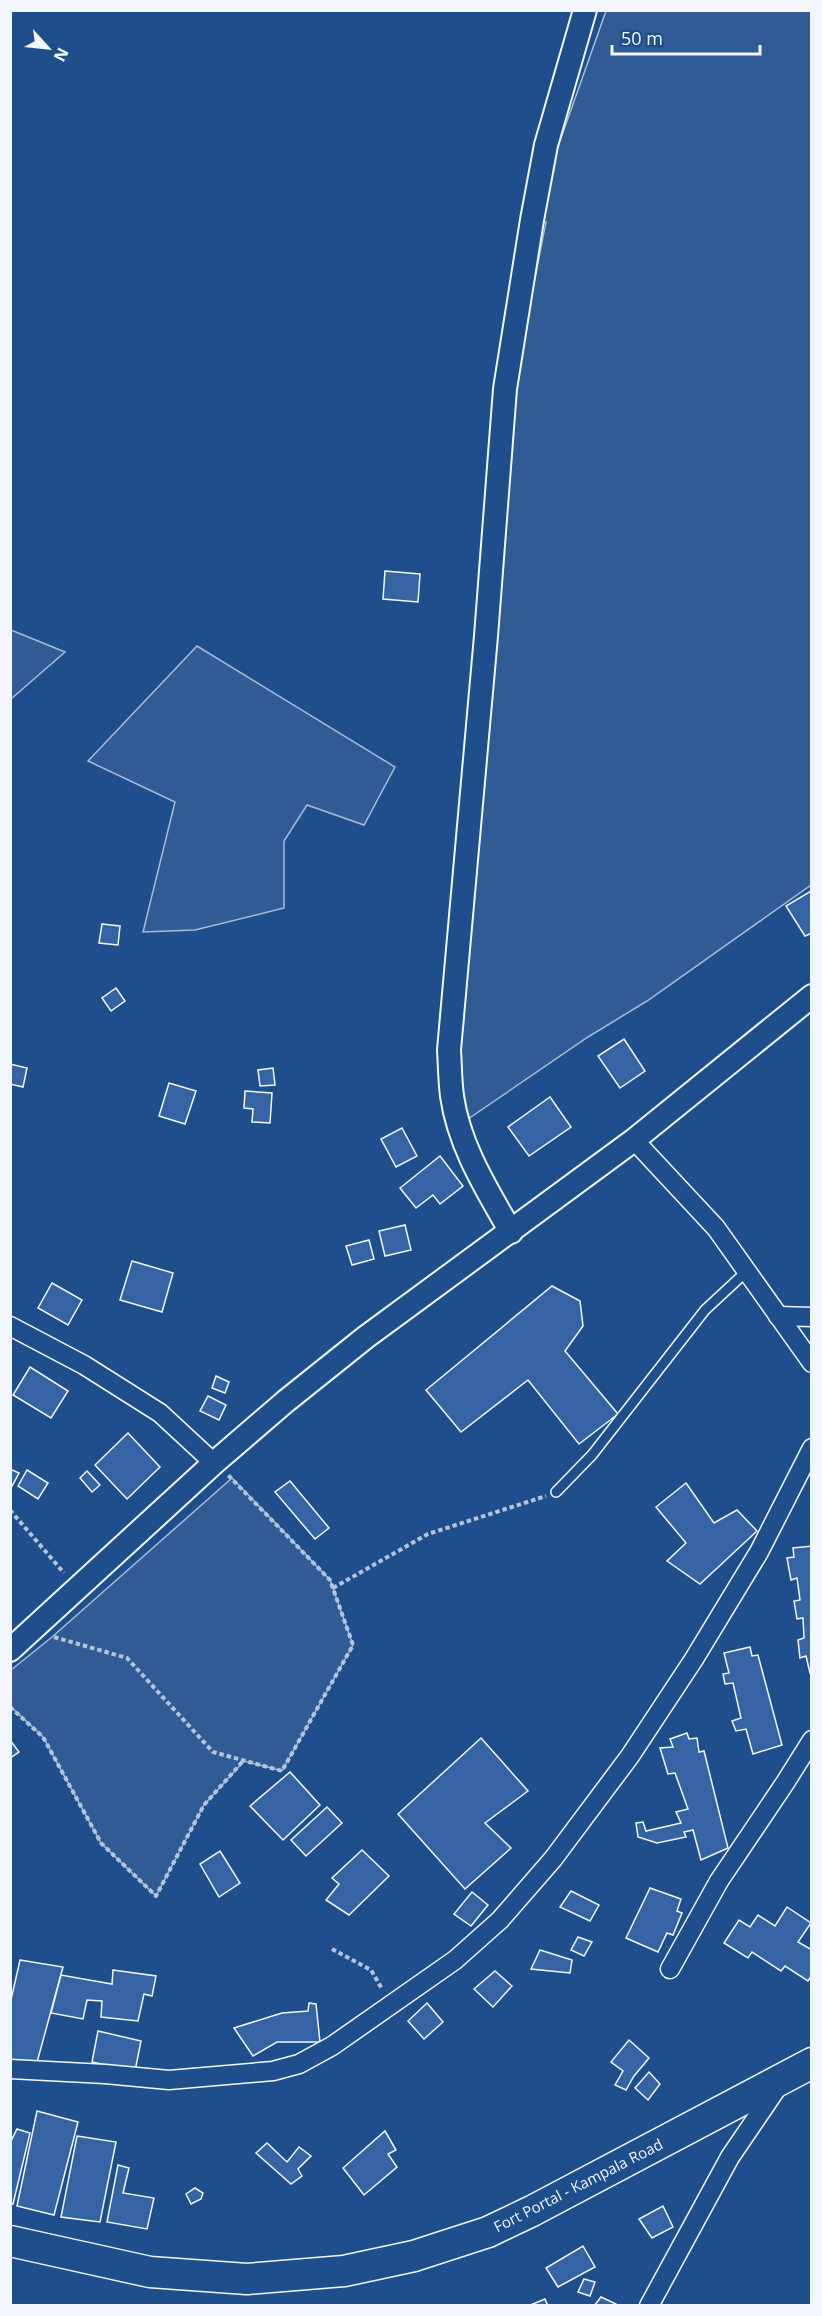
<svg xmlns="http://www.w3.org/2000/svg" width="822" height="2316" viewBox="0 0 822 2316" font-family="'Open Sans',sans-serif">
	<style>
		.built { fill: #305b95; stroke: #a8bbd7; stroke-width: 1.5 }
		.building { fill: #3563a3; stroke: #f2f6ff; stroke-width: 1.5 }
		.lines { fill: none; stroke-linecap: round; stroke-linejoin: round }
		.service-casing { stroke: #f2f6ff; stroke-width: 12 }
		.minor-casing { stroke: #f2f6ff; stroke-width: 21 }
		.tertiary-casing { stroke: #f2f6ff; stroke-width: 26 }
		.trunk-casing { stroke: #f2f6ff; stroke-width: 33 }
		.path { stroke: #b3c4dc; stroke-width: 4; stroke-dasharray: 4.5 3; stroke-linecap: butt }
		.service { stroke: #1f4e8c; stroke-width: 9 }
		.minor { stroke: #1f4e8c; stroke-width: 18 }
		.tertiary { stroke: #1f4e8c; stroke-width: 22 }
		.trunk { stroke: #1f4e8c; stroke-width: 30 }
		.labels { text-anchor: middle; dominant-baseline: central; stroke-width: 4.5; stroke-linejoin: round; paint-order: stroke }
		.street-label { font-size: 15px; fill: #f2f6ff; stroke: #1f4e8c }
	</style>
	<rect width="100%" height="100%" fill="#1f4e8c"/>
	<g class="built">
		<polygon points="606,11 811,11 811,885 647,1001 588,1037 468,1119 454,1062 503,441 546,222 532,220"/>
		<polygon points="11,630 65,652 11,699 10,699"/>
		<polygon points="197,646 395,767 364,825 307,805 284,841 284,908 195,930 143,932 175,802 88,761"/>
		<polygon points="232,1478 330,1580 353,1645 282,1771 244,1761 204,1805 156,1896 101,1843 43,1737 11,1707 11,1670 52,1637"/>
	</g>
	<g class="building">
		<polygon points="385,571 420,574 418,602 383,599"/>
		<polygon points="811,891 812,933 805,936 786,906"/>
		<polygon points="102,924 120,926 118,945 99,943"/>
		<polygon points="116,988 125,1001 111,1011 102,998"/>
		<polygon points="624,1039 645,1071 620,1088 598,1056"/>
		<polygon points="10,1064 27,1068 23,1087 10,1084"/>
		<polygon points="273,1068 275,1085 260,1086 258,1070"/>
		<polygon points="169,1083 196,1091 185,1124 159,1116"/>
		<polygon points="245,1091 272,1093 270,1123 252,1122 253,1109 244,1108"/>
		<polygon points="550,1097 571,1127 529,1156 508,1127"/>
		<polygon points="402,1128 417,1156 396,1167 381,1139"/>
		<polygon points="440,1156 463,1186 440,1204 433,1195 416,1208 400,1188"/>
		<polygon points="405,1225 411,1250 385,1256 379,1231"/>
		<polygon points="369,1240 374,1259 352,1265 346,1246"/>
		<polygon points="132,1261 173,1273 162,1312 120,1300"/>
		<polygon points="52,1283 82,1300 68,1325 38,1308"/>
		<polygon points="552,1286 580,1301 583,1326 565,1351 618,1414 579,1444 528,1380 461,1432 426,1390"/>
		<polygon points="30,1367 68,1391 51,1418 13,1395"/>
		<polygon points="216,1376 229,1382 225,1393 212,1388"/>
		<polygon points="208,1396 226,1405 219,1420 200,1411"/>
		<polygon points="128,1433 160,1467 127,1499 95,1465"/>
		<polygon points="10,1469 19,1473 11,1488 10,1488"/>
		<polygon points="27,1470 48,1483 38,1499 18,1486"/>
		<polygon points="87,1471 100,1485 92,1492 80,1478"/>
		<polygon points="290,1481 329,1528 315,1539 275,1492"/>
		<polygon points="686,1483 714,1523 737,1510 757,1531 700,1584 667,1561 686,1543 656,1507"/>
		<polygon points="812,1546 812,1673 810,1673 806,1656 800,1658 798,1640 804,1638 803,1618 797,1619 794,1601 800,1600 797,1578 791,1580 787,1558 794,1557 793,1548"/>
		<polygon points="750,1647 752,1656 758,1655 782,1745 753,1754 746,1729 736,1731 732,1721 741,1718 733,1683 725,1684 723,1674 729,1673 724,1653"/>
		<polygon points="687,1733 689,1739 697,1738 699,1752 704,1751 728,1848 701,1860 693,1830 684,1832 686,1837 657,1843 638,1837 636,1823 643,1822 646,1831 681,1823 676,1812 688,1809 675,1773 668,1774 660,1748 673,1747 670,1739"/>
		<polygon points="481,1738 528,1791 485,1823 511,1848 465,1889 398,1814"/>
		<polygon points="10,1740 19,1752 10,1758"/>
		<polygon points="290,1772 320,1805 283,1840 250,1806"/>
		<polygon points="327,1807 342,1823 306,1856 291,1840"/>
		<polygon points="362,1850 389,1876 349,1915 326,1900 339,1884 332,1878"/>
		<polygon points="220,1851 240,1883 219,1897 200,1864"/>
		<polygon points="650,1888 681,1899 677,1911 682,1913 673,1935 667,1933 658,1952 626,1938"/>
		<polygon points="571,1891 599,1905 590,1921 560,1907"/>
		<polygon points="472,1892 488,1905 471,1926 454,1914"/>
		<polygon points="787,1907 811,1923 798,1942 812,1950 812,1975 808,1981 785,1966 781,1971 752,1952 748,1958 724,1943 739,1920 750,1927 758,1915 775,1926"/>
		<polygon points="578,1937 592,1942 584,1956 571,1950"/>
		<polygon points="540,1950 572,1960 570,1973 531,1969"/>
		<polygon points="20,1960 63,1967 36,2066 10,2063 10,2004"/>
		<polygon points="113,1970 156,1976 152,1996 144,1994 138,2021 101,2017 102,2001 87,2000 83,2019 51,2013 61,1975 112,1984"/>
		<polygon points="495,1971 512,1986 493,2007 474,1989"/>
		<polygon points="309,2003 316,2004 320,2042 277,2042 253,2056 234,2028 282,2013 308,2011"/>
		<polygon points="427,2003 443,2022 424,2039 408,2021"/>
		<polygon points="98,2031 141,2041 135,2071 92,2062"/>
		<polygon points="629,2040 649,2058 634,2076 626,2090 615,2085 623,2071 611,2062"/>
		<polygon points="649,2072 660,2084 648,2100 635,2088"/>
		<polygon points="37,2111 78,2122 54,2215 17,2206"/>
		<polygon points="17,2129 30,2133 13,2204 10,2204 10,2143"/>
		<polygon points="385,2131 396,2150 388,2154 397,2167 364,2195 343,2168"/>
		<polygon points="77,2136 116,2142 100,2222 61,2217"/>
		<polygon points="267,2143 287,2162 299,2147 311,2156 298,2169 302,2176 291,2184 256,2153"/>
		<polygon points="118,2165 129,2168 123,2193 154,2198 147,2229 107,2222"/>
		<polygon points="195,2188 203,2193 201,2199 191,2204 186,2194"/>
		<polygon points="663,2206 673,2227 652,2238 639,2219"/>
		<polygon points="583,2246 595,2267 558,2287 546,2268"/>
		<polygon points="584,2279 595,2282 590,2296 578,2292"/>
		<polygon points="601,2297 616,2304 616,2306 594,2306"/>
		<polygon points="545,2299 548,2306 528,2306"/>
	</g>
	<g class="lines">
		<defs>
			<polyline id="service" points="556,1492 592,1455 705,1310 748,1270"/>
			<g id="minor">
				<polyline points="634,1140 716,1228 812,1363"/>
				<polyline points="778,1316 812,1317"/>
				<polyline points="10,1326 84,1365 160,1413 214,1463"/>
				<polyline points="670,1969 719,1881 785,1783 812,1740"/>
				<polyline points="10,2069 105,2074 169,2080 273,2071 299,2064 332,2046 455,1960 500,1920 553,1859 630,1756 694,1659 759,1552 812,1448"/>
				<polyline points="649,2306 730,2157 779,2085"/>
			</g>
			<g id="tertiary">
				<path d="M511,1232C487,1190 459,1146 452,1096C450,1081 450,1065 449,1050L486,636L505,389L532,220L546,145L585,10"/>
				<polyline points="10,1650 214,1463 286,1401 366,1337 634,1140 812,996"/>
			</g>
			<polyline id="trunk" points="10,2241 150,2272 247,2279 344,2271 414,2256 488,2232 532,2211 812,2063"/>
		</defs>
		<use href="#service" class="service-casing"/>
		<use href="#minor" class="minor-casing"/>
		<use href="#tertiary" class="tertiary-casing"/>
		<use href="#trunk" class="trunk-casing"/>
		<g class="path">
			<polyline points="10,1510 64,1573"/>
			<polyline points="333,1588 428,1534 546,1496"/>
			<polyline points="54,1637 127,1658 213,1752 282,1771 353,1645 330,1580 228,1475"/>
			<polyline points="10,1707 43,1737 101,1843 156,1896 204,1805 244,1760"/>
			<polyline points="332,1949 371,1970 382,1989"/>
		</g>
		<use href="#service" class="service"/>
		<use href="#minor" class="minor"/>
		<use href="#tertiary" class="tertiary"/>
		<use href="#trunk" class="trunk"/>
	</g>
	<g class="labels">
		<g class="street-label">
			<text transform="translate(578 2185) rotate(-27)">Fort Portal - Kampala Road</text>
		</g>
	</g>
	<rect width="822" height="2316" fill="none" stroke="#f2f6ff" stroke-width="24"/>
	<g transform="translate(48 48) rotate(117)" stroke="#1f4e8c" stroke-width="4.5" paint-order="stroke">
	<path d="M0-4.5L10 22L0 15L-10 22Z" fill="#f2f6ff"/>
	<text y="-9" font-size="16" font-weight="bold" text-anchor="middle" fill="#f2f6ff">N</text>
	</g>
	<path d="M612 45v9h148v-9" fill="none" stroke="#f2f6ff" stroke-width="3"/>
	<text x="621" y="45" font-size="18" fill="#f2f6ff" stroke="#1f4e8c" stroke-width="4.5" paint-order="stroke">50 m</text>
</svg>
